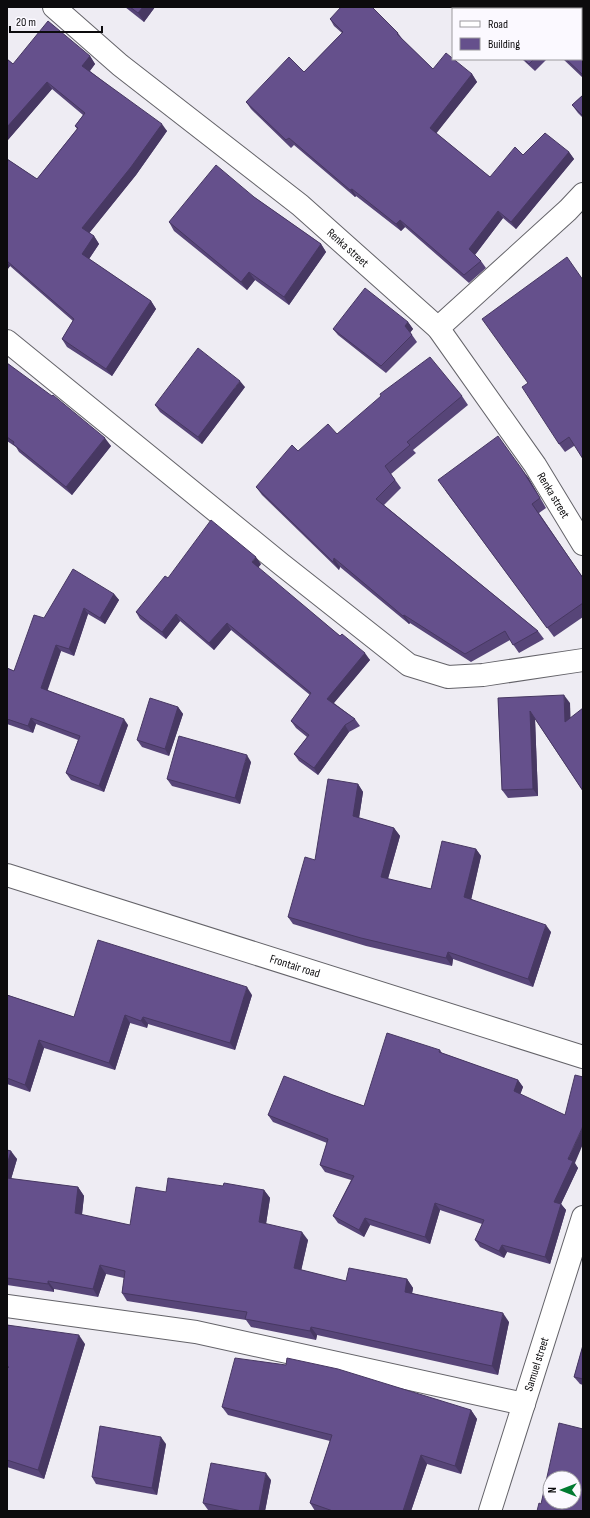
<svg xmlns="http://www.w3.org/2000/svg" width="590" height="1518" viewBox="0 0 590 1518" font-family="'Sofia Sans Condensed',sans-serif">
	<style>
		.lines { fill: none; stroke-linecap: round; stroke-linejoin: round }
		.street-casing { stroke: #646369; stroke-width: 24 }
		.street { stroke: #fff; stroke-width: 22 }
		.wall { fill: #574578 }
		.shaded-wall { fill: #473862 }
		.building { fill: #65508c; stroke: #473862; fill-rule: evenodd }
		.labels { text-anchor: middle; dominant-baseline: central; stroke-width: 4; stroke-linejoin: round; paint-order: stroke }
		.street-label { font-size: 12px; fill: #0c0b0d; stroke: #fbf9ff }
	</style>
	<rect width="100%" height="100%" fill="#eeecf3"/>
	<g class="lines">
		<defs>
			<g id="street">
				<path id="s1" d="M54,7L120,65L300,205L438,328L535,465L583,544"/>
				<polyline points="438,328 568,210 583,194"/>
				<polyline points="7,341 281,564 409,665 448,677 483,675 583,660"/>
				<path id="s2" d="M7,875L583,1057"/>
				<polyline points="7,1306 196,1332 524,1404"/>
				<path id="s3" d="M490,1511L583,1217"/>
			</g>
		</defs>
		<use href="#street" class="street-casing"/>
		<use href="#street" class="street"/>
	</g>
	<g class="wall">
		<polygon points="125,7 155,7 144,22"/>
		<polygon points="510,7 583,7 583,78 563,59 581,59 581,9 512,9"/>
		<polygon points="330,19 398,33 403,40 433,69 472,74 477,82 436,133 490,177 523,155 569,152 574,159 516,229 503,218 475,255 481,261 486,268 469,283 405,227 401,231 356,196 355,197 294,145 291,148 251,109 246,102 304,72 342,33 334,26"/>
		<polygon points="90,56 95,64 90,71 167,131 136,175 89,233 94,236 99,244 89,259 151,301 156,309 112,376 67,347 62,339 73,321 10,266 7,270 7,159 37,179 77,129 75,126 83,115 52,89 7,141 7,59 13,64"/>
		<polygon points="522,59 547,59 535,71"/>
		<polygon points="583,95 583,118 578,113 572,105"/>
		<polygon points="254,197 321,244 326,252 289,305 255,280 247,290 174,231 169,222"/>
		<polygon points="583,280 574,446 565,452 559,444 528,383"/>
		<polygon points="408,322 413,329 410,332 417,342 386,373 338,335 333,329"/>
		<polygon points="7,363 111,446 72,495 19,452 16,447 7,441"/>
		<polygon points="245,387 202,444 160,412 155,405"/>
		<polygon points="462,396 468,405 413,450 416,453 391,474 401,488 384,505 538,631 544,639 519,653 510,640 471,662 410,623 409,624 340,567 339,570 262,495 256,487 298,451 337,434"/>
		<polygon points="528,477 546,508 539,513 583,578 583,617 554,637 445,490"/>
		<polygon points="261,564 258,568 340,636 370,660 334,703 355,719 360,726 349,732 318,775 299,761 294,754 307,737 296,728 291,721 310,695 231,630 214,650 180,621 166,639 140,619 136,612 168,578"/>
		<polygon points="114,594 119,600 105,624 88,614 74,656 61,651 47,690 128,725 104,792 71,780 66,773 78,740 36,724 33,733 7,724 7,668 14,671 44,618"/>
		<polygon points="498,698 570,703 570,718 583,791 535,719 538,796 508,798 502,790"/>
		<polygon points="178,707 183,714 169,756 142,747 137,740"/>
		<polygon points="251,762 240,804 172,786 167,779"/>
		<polygon points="358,784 363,792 359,818 394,828 400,836 388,879 431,889 476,849 481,856 471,899 551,932 533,987 453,959 452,966 366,946 293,924 288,917 315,860"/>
		<polygon points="7,995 74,1017 252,995 235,1050 148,1024 147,1028 130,1023 115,1070 44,1048 30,1092 7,1084"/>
		<polygon points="440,1050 442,1053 518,1080 523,1087 520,1094 578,1168 561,1204 566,1210 550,1264 507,1252 504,1258 480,1247 475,1240 482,1224 440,1210 430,1244 370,1225 364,1237 338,1223 333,1216 351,1180 325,1172 320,1165 327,1143 273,1122 268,1115 333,1095 364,1106"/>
		<polygon points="7,1150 17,1159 11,1179 78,1187 84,1196 82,1215 130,1225 166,1192 223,1186 264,1190 270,1198 266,1224 308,1240 301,1270 346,1281 407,1279 413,1288 412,1293 509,1322 498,1375 317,1335 316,1340 251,1327 246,1320 127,1301 122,1293 124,1278 106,1274 98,1297 54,1289 54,1292 7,1285"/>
		<polygon points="7,1325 85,1344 44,1479 7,1467"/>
		<polygon points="583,1345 583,1385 580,1384 574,1377"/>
		<polygon points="286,1365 471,1410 477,1419 461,1474 427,1464 411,1511 315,1511 310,1503 330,1441 228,1415 222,1407"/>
		<polygon points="166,1444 157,1495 96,1484 92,1477"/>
		<polygon points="271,1480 265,1511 212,1511 208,1510 203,1503"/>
	</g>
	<g class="shaded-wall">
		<polygon points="143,7 155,7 144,22 138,13"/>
		<polygon points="90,56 95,64 88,73 82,66"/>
		<polygon points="472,74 477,82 435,135 430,128"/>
		<polygon points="47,82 52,89 7,141 7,127"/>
		<polygon points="162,124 167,131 136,175 87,236 82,228"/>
		<polygon points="569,152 574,159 516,229 511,222"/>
		<polygon points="352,189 356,196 355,197 350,190"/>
		<polygon points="498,211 503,218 474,256 469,249"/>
		<polygon points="400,220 405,227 401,231 396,224"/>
		<polygon points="94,236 99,244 87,262 82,254"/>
		<polygon points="321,244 326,252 289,305 284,297"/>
		<polygon points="7,262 10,266 7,270"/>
		<polygon points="249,272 255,280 247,290 241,282"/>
		<polygon points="151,301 156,309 112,376 106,369"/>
		<polygon points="408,322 413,329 410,333 405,326"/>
		<polygon points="240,381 245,387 202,444 198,437"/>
		<polygon points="105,438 111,446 72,495 66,487"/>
		<polygon points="521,468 528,477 546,508 540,498"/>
		<polygon points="256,557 261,564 257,569 252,562"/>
		<polygon points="334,558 340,567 339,570 333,562"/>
		<polygon points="114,594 119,600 105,624 100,618"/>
		<polygon points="84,608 88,614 74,656 69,649"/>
		<polygon points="176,614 180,621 166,639 162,632"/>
		<polygon points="404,615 410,623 409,624 403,616"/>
		<polygon points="227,623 231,630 214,650 209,643"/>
		<polygon points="56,645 61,651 46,695 41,688"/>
		<polygon points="365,653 370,660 332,705 327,699"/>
		<polygon points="564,695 570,703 571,729 565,722"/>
		<polygon points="178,707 183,714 169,756 165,749"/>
		<polygon points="530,711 535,719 538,796 533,789"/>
		<polygon points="31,718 36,724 33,733 28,726"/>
		<polygon points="124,719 128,725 104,792 99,786"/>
		<polygon points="345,725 349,732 318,775 314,768"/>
		<polygon points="247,755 251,762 240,804 235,798"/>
		<polygon points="358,784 363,792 358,824 353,816"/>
		<polygon points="394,828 400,836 386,885 381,877"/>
		<polygon points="476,849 481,856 470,905 464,897"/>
		<polygon points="546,925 551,932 533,987 528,979"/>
		<polygon points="448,952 453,959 452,966 446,958"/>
		<polygon points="247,987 252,995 235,1050 230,1043"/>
		<polygon points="125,1015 130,1023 115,1070 109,1063"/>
		<polygon points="143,1017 148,1024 147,1028 141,1021"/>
		<polygon points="39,1040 44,1048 30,1092 25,1085"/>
		<polygon points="518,1080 523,1087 519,1098 514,1091"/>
		<polygon points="583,1126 583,1144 575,1163 578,1168 561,1204 566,1210 550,1264 545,1257 554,1202 568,1159"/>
		<polygon points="11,1151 17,1159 9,1186 7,1183 7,1165"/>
		<polygon points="78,1187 84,1196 81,1222 75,1213"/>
		<polygon points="264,1190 270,1198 265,1230 259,1222"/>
		<polygon points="435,1203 440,1210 430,1244 425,1237"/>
		<polygon points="365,1218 370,1225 364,1237 359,1230"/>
		<polygon points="302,1232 308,1240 300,1276 294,1268"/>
		<polygon points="502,1245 507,1252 504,1258 499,1251"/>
		<polygon points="100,1265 106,1274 98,1297 93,1289"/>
		<polygon points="407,1279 413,1288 411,1300 405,1292"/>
		<polygon points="48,1281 54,1289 54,1292 48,1284"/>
		<polygon points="503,1313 509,1322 498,1375 492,1366"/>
		<polygon points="311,1327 317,1335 316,1340 310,1331"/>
		<polygon points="79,1335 85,1344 44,1479 38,1470"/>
		<polygon points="471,1410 477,1419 461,1474 455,1466"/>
		<polygon points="161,1437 166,1444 157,1495 152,1488"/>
		<polygon points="421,1455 427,1464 411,1511 403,1511"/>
		<polygon points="266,1473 271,1480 265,1511 259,1511"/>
	</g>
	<g class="building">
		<polygon points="130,7 143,7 138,13"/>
		<polygon points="341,7 372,7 398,33 397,34 433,69 446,53 472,74 430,128 490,177 515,147 523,155 545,133 569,152 511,222 498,211 469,249 481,261 464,275 400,220 396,224 352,189 350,190 289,138 286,140 246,102 289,57 304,72 343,32 330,19"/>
		<polygon points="512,7 583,7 583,75 566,59 581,59 581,9 514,9"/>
		<polygon points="48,21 90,56 82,66 162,124 131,167 82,228 94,236 82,254 151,301 106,369 62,339 74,319 7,261 7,159 37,179 78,128 75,126 85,113 47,82 7,127 7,59 13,64"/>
		<polygon points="524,59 534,59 529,64"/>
		<polygon points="583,95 583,116 572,105"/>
		<polygon points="216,165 254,197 321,244 284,297 249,272 241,282 169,222"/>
		<polygon points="567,257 583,280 583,459 569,437 559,444 522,387 528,383 482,319"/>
		<polygon points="365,288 408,322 405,326 412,335 381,366 333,329"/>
		<polygon points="198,348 240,381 198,437 155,405"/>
		<polygon points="430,357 462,396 407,442 410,445 385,466 395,480 376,499 538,631 513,645 505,631 465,654 404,615 403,616 334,558 333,562 256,487 292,445 298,451 328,424 337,434 381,396 380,394"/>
		<polygon points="7,363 52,396 53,395 105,438 66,487 13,444 14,442 7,437"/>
		<polygon points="498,436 521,468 540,498 532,504 583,578 583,603 547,628 438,480"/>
		<polygon points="211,520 256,557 252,562 340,636 342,634 365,653 327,699 355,719 345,725 314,768 294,754 309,735 291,721 311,693 227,623 209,643 176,614 162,632 136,612 165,576 168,578"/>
		<polygon points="73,569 114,594 100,618 84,608 69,649 56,645 41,688 124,719 99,786 66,773 80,736 31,718 28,726 7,719 7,668 14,671 34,615 44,618"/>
		<polygon points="564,695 565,722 583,708 583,791 530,711 533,789 502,790 498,698"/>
		<polygon points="150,698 178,707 165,749 137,740"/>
		<polygon points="179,736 247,755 235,798 167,779"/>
		<polygon points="328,779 358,784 353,816 394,828 381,877 431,889 442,841 476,849 464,897 546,925 528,979 448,952 446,958 361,938 288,917 305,857 315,860"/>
		<polygon points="98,940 247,987 230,1043 143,1017 141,1021 125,1015 109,1063 39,1040 25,1085 7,1078 7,995 74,1017"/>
		<polygon points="387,1033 440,1050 439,1052 518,1080 514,1091 565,1115 575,1075 583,1077 583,1126 568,1159 573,1161 554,1202 561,1204 545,1257 502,1245 499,1251 475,1240 484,1220 435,1203 425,1237 365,1218 359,1230 333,1216 354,1176 320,1165 328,1139 268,1115 284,1076 333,1095 364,1106"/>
		<polygon points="7,1150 11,1151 7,1165"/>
		<polygon points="7,1178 78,1187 75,1213 130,1225 136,1187 166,1192 168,1178 223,1186 224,1183 264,1190 259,1222 302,1232 294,1268 346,1281 349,1268 407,1279 405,1292 503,1313 492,1366 311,1327 310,1331 245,1319 247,1312 122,1293 125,1271 100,1265 93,1289 48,1281 48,1284 7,1278"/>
		<polygon points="7,1325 79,1335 38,1470 7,1460 7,1368 9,1367 7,1367"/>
		<polygon points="583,1345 583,1379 574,1377"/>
		<polygon points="235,1358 286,1365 287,1358 338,1369 471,1410 455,1466 421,1455 403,1511 333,1511 310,1503 332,1435 222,1407"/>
		<path d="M559,1423L583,1429V1511H537L539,1503L541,1504ZM550,1478H574V1502H550Z"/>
		<polygon points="100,1426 161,1437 152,1488 92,1477"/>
		<polygon points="211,1463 266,1473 259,1511 242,1511 203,1503"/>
	</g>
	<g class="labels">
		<g class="street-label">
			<text stroke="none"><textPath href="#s1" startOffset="380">Renka street</textPath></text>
			<text stroke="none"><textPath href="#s1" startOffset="704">Renka street</textPath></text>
			<text stroke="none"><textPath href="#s2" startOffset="302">Frontair road</textPath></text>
			<text stroke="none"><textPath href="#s3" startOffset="154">Samuel street</textPath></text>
		</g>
	</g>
	<rect width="590" height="1518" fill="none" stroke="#0c0b0d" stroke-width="16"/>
	<rect x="452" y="8" width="130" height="52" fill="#fbf9ff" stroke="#9b9a9e"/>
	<rect x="460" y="21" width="20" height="6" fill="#ffffff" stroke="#9b9a9e"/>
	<text x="488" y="28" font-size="12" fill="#0c0b0d">Road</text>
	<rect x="460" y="38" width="20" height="12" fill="#65508c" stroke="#9b9a9e"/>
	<text x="488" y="48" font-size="12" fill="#0c0b0d">Building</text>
	<g transform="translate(562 1490) rotate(270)"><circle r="19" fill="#fbf9ff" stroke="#9b9a9e"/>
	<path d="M0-3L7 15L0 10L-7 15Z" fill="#017a31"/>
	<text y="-6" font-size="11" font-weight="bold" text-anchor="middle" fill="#0c0b0d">N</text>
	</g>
	<path d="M10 26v6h92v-6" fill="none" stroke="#0c0b0d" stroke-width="2"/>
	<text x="16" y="26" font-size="12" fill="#0c0b0d" stroke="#fbf9ff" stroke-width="3" paint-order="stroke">20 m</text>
</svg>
